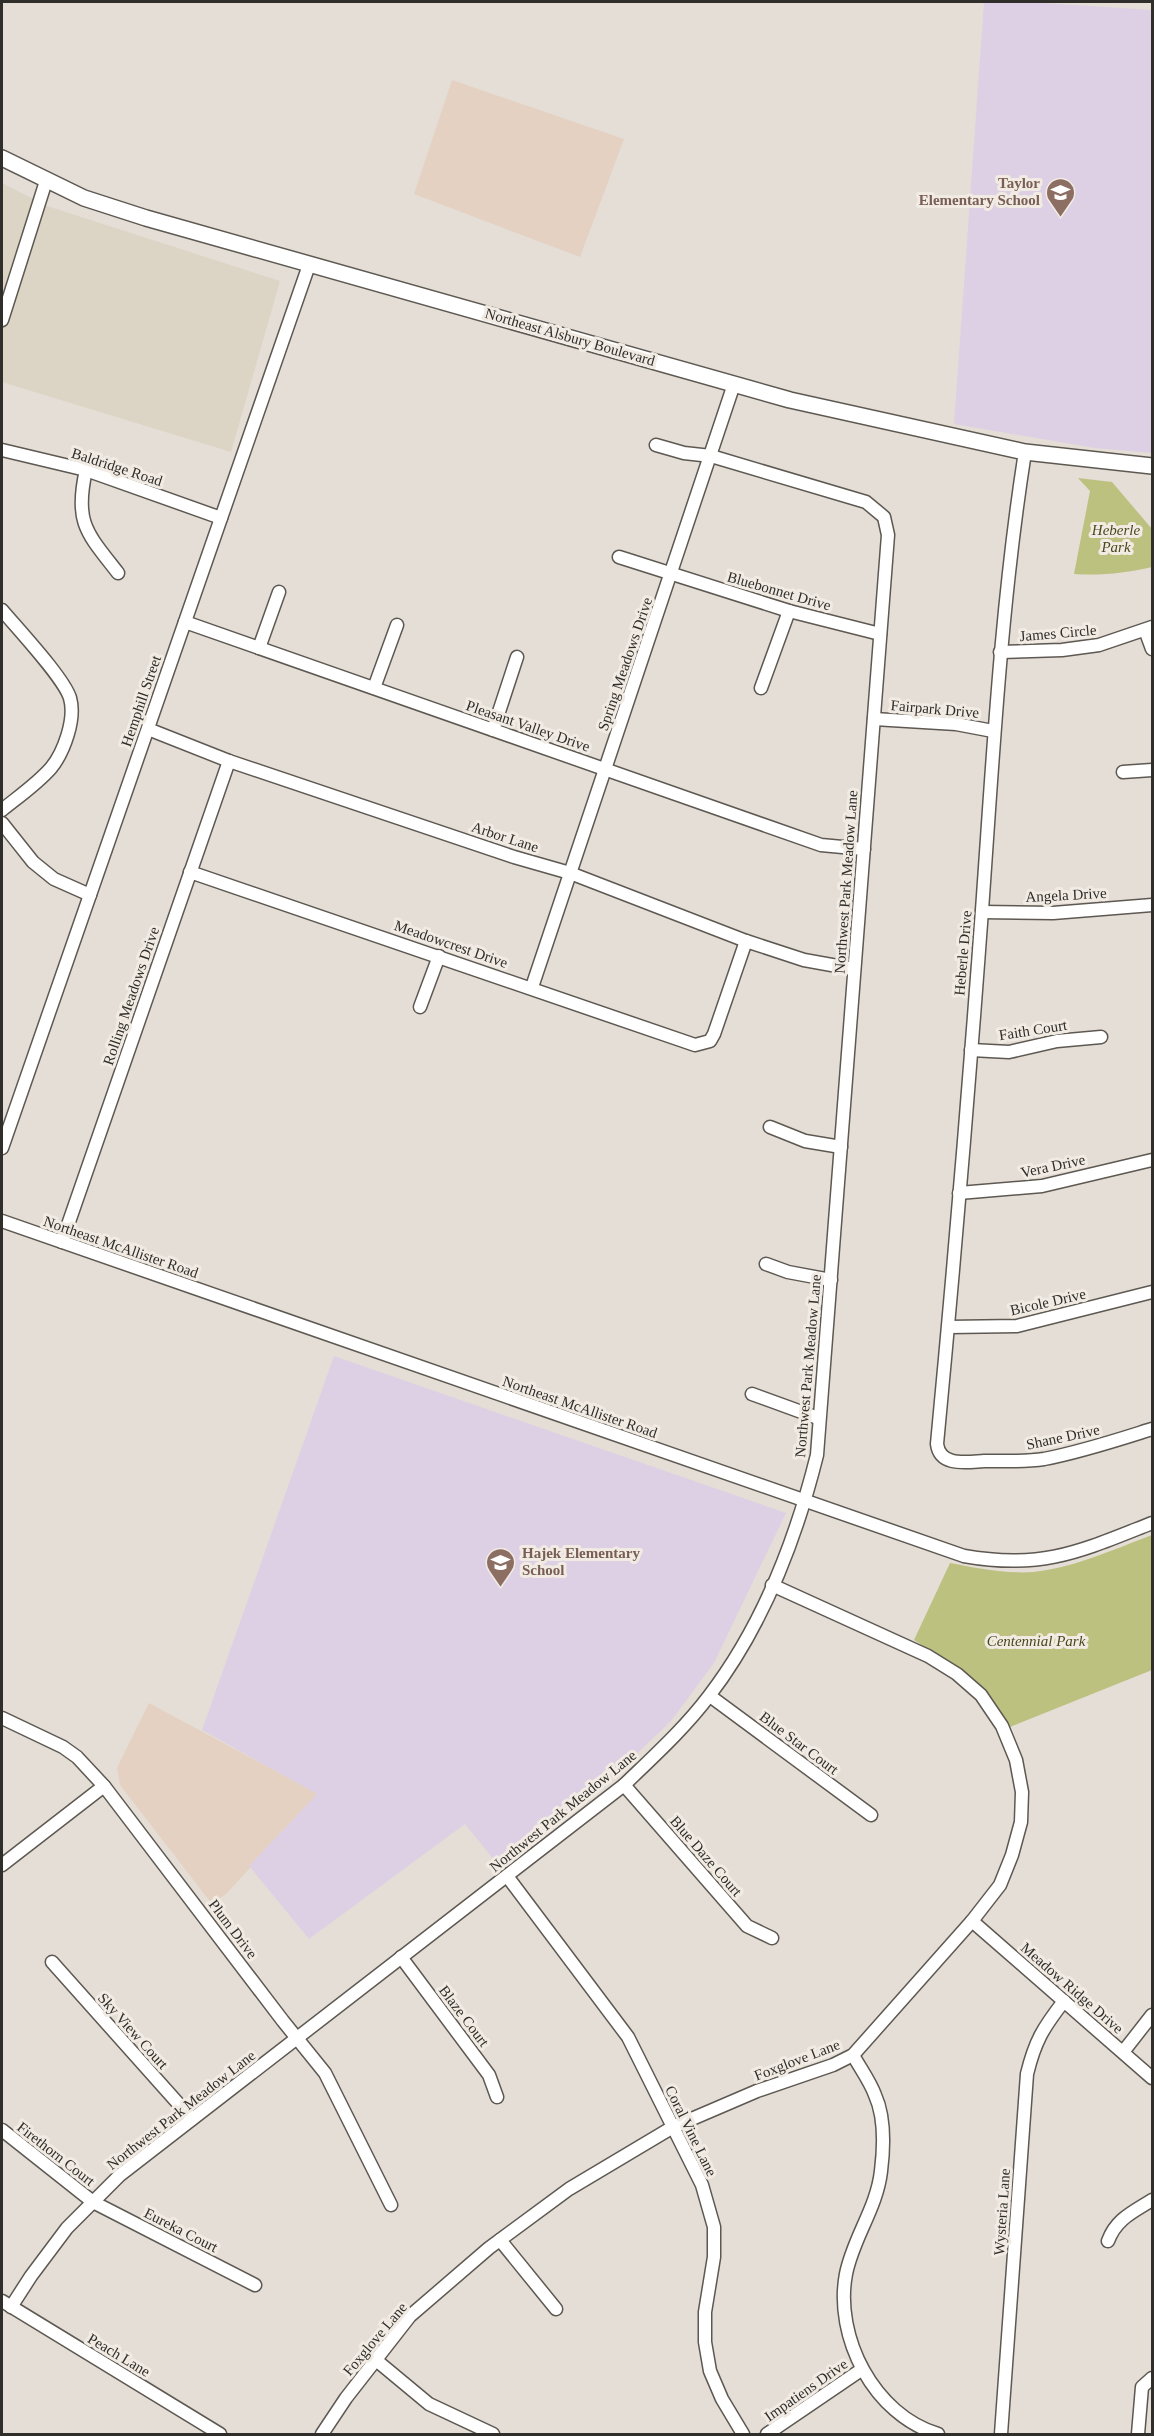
<svg xmlns="http://www.w3.org/2000/svg" width="1154" height="2436" viewBox="0 0 1154 2436" font-family="'Times New Roman',serif">
	<style>
		.built { fill: #dcd4c5 }
		.industrial { fill: #e4d1c2 }
		.education { fill: #ddd0e4 }
		.green { fill: #bdc180 }
		.lines { fill: none; stroke-linecap: round; stroke-linejoin: round }
		.minor-casing { stroke: #5d5851; stroke-width: 15 }
		.major-casing { stroke: #5d5851; stroke-width: 18 }
		.minor { stroke: #fff; stroke-width: 12 }
		.major { stroke: #fff; stroke-width: 15 }
		.labels { text-anchor: middle; dominant-baseline: central; stroke-width: 6; stroke-linejoin: round; paint-order: stroke }
		.education-label { font-size: 15px; font-weight: bold; fill: #785e54; stroke: #f1ebe3; text-anchor: end }
		.street-label { font-size: 15px; fill: #302e2a; stroke: #f1ebe3 }
		.park-label { font-size: 15px; font-style: italic; fill: #47481d; stroke: #f1ebe3 }
	</style>
	<rect width="100%" height="100%" fill="#e4ded6"/>
	<polygon class="built" points="2,183 47,206 280,281 231,452 2,382"/>
	<g class="industrial">
		<polygon points="452,80 624,139 580,257 414,194"/>
		<polygon points="149,1703 318,1794 226,1894 212,1904 120,1785 117,1768"/>
	</g>
	<g class="education">
		<polygon points="984,2 1028,2 1152,10 1152,453 1095,448 954,424"/>
		<polygon points="334,1356 786,1513 714,1663 671,1721 600,1789 499,1866 465,1824 309,1939 249,1866 317,1794 202,1730"/>
	</g>
	<g class="green">
		<path d="M1078,478L1112,482L1152,529V567C1126,573 1101,576 1074,574L1090,491Z"/>
		<path d="M1152,1535V1670L1010,1727L986,1693L964,1672L914,1640L950,1563C977,1568 1005,1574 1033,1572C1074,1568 1114,1549 1152,1535Z"/>
	</g>
	<g class="lines">
		<defs>
			<g id="minor">
				<polyline points="2,320 46,181"/>
				<polyline points="2,450 86,470 221,518"/>
				<path d="M1025,452C1001,604 993,757 982,910C969,1088 954,1266 937,1444C940,1467 966,1462 984,1461C1004,1461 1024,1462 1044,1459C1081,1452 1117,1440 1152,1429"/>
				<path d="M86,470C74,523 87,533 118,573"/>
				<polyline points="619,557 789,611 880,634"/>
				<path d="M2,610C17,628 64,678 70,698C76,719 64,752 51,768C37,784 18,797 2,810"/>
				<polyline points="185,622 821,845 864,849"/>
				<polyline points="1145,630 1152,649"/>
				<polyline points="259,648 279,592"/>
				<polyline points="1000,652 1062,650 1099,645 1152,627"/>
				<polyline points="374,688 397,625"/>
				<polyline points="761,688 789,611"/>
				<polyline points="874,719 956,724 993,731"/>
				<polyline points="148,729 229,761 514,857 570,873 746,941 804,960 854,969"/>
				<polyline points="493,730 517,657"/>
				<polyline points="1123,772 1152,770"/>
				<polyline points="2,823 33,862 54,879 90,895"/>
				<polyline points="190,872 695,1045 710,1041 714,1034 746,941"/>
				<polyline points="982,912 1053,913 1152,905"/>
				<polyline points="532,987 734,384"/>
				<polyline points="420,1007 439,956"/>
				<polyline points="971,1050 1009,1052 1057,1041 1101,1037"/>
				<polyline points="770,1127 805,1141 841,1147"/>
				<polyline points="2,1148 309,265"/>
				<polyline points="959,1193 1042,1186 1152,1160"/>
				<path d="M2,1221L964,1556C1043,1570 1081,1551 1152,1523"/>
				<polyline points="62,1242 229,761"/>
				<polyline points="766,1264 788,1272 831,1280"/>
				<polyline points="949,1327 1017,1326 1152,1292"/>
				<polyline points="752,1394 818,1418"/>
				<polyline points="710,1696 871,1815"/>
				<polyline points="2,1718 63,1747 77,1757 104,1786 283,2021 325,2073 391,2205"/>
				<polyline points="624,1785 747,1926 772,1938"/>
				<polyline points="2,1865 104,1786"/>
				<polyline points="507,1876 628,2037 702,2185 714,2227 714,2257 705,2312 705,2342 710,2371 722,2399 743,2434"/>
				<polyline points="972,1921 1152,2078"/>
				<polyline points="401,1957 489,2075 497,2097"/>
				<polyline points="52,1962 192,2119"/>
				<polyline points="1123,2052 1152,2015"/>
				<path d="M853,2055C860,2068 870,2081 875,2095C885,2117 884,2147 881,2171C877,2208 853,2238 846,2274C834,2337 874,2415 938,2434"/>
				<polyline points="2,2130 93,2202 255,2285"/>
				<polyline points="500,2240 556,2309"/>
				<path d="M1108,2241C1116,2219 1133,2212 1152,2200"/>
				<polyline points="2,2301 220,2434"/>
				<path d="M11,2307L31,2276L67,2228L120,2175L624,1785C653,1757 684,1729 709,1696C762,1627 796,1539 817,1455L888,535L884,517L866,502L711,456L684,453L656,445"/>
				<polyline points="376,2360 429,2404 493,2434"/>
				<polyline points="322,2434 346,2398 410,2316 489,2248 569,2189 673,2127 757,2091 833,2065 853,2055 972,1921 1000,1885 1012,1855 1021,1822 1022,1792 1016,1760 1002,1726 981,1695 957,1674 928,1656 772,1585"/>
				<polyline points="767,2434 861,2370"/>
				<path d="M1001,2434L1027,2074C1035,2041 1043,2028 1064,2001"/>
				<polyline points="1138,2434 1142,2387 1152,2378"/>
			</g>
			<polyline id="major" points="2,158 84,198 146,218 790,400 1025,452 1152,466"/>
		</defs>
		<use href="#minor" class="minor-casing"/>
		<use href="#major" class="major-casing"/>
		<use href="#minor" class="minor"/>
		<use href="#major" class="major"/>
	</g>
	<defs>
		<symbol id="school-pin" viewBox="-11 -11 22 30"><path d="M0 17L-7.5 6A9.5 9.5 0 1 1 7.5 6Z" fill="#8d6e63" stroke="#f1ebe3"/><path d="M0-5L7-2L0 1L-7-2ZM-4 1L0 2.5L4 1V4Q0 6-4 4Z" fill="#fff"/></symbol>
	</defs>
	<g fill-rule="evenodd">
		<use href="#school-pin" x="1044" y="176" width="33" height="45"/>
		<use href="#school-pin" x="484" y="1546" width="33" height="45"/>
	</g>
	<g class="labels">
		<g class="education-label">
			<text x="1040" y="183">Taylor<tspan x="1040" dy="17">Elementary School</tspan></text>
			<text x="522" y="1553" text-anchor="start">Hajek Elementary<tspan x="522" dy="17">School</tspan></text>
		</g>
		<g class="street-label">
			<text transform="translate(570 337) rotate(16)">Northeast Alsbury Boulevard</text>
			<text transform="translate(117 467) rotate(18)">Baldridge Road</text>
			<text transform="translate(779 591) rotate(16)">Bluebonnet Drive</text>
			<text transform="translate(1058 633) rotate(-5)">James Circle</text>
			<text transform="translate(625 664) rotate(-71)">Spring Meadows Drive</text>
			<text transform="translate(141 701) rotate(-71)">Hemphill Street</text>
			<text transform="translate(935 709) rotate(5)">Fairpark Drive</text>
			<text transform="translate(528 726) rotate(19)">Pleasant Valley Drive</text>
			<text transform="translate(505 837) rotate(18)">Arbor Lane</text>
			<text transform="translate(846 882) rotate(-86)">Northwest Park Meadow Lane</text>
			<text transform="translate(1066 895) rotate(-3)">Angela Drive</text>
			<text transform="translate(451 944) rotate(19)">Meadowcrest Drive</text>
			<text transform="translate(963 953) rotate(-85)">Heberle Drive</text>
			<text transform="translate(131 996) rotate(-71)">Rolling Meadows Drive</text>
			<text transform="translate(1033 1030) rotate(-9)">Faith Court</text>
			<text transform="translate(1053 1166) rotate(-12)">Vera Drive</text>
			<text transform="translate(121 1247) rotate(19)">Northeast McAllister Road</text>
			<text transform="translate(1048 1302) rotate(-13)">Bicole Drive</text>
			<text transform="translate(808 1366) rotate(-85)">Northwest Park Meadow Lane</text>
			<text transform="translate(580 1407) rotate(19)">Northeast McAllister Road</text>
			<text transform="translate(1063 1437) rotate(-12)">Shane Drive</text>
			<text transform="translate(799 1743) rotate(37)">Blue Star Court</text>
			<text transform="translate(563 1811) rotate(-39)">Northwest Park Meadow Lane</text>
			<text transform="translate(706 1856) rotate(49)">Blue Daze Court</text>
			<text transform="translate(233 1929) rotate(53)">Plum Drive</text>
			<text transform="translate(1072 1988) rotate(41)">Meadow Ridge Drive</text>
			<text transform="translate(464 2016) rotate(53)">Blaze Court</text>
			<text transform="translate(133 2031) rotate(48)">Sky View Court</text>
			<text transform="translate(797 2060) rotate(-21)">Foxglove Lane</text>
			<text transform="translate(181 2110) rotate(-38)">Northwest Park Meadow Lane</text>
			<text transform="translate(691 2131) rotate(64)">Coral Vine Lane</text>
			<text transform="translate(56 2154) rotate(38)">Firethorn Court</text>
			<text transform="translate(1002 2212) rotate(-86)">Wysteria Lane</text>
			<text transform="translate(181 2230) rotate(27)">Eureka Court</text>
			<text transform="translate(375 2339) rotate(-50)">Foxglove Lane</text>
			<text transform="translate(119 2355) rotate(31)">Peach Lane</text>
			<text transform="translate(806 2390) rotate(-35)">Impatiens Drive</text>
		</g>
		<g class="park-label">
			<text x="1116" y="530">Heberle<tspan x="1116" dy="17">Park</tspan></text>
			<text x="1036" y="1641">Centennial Park</text>
		</g>
	</g>
	<rect width="1154" height="2436" fill="none" stroke="#302e2a" stroke-width="6"/>
</svg>
